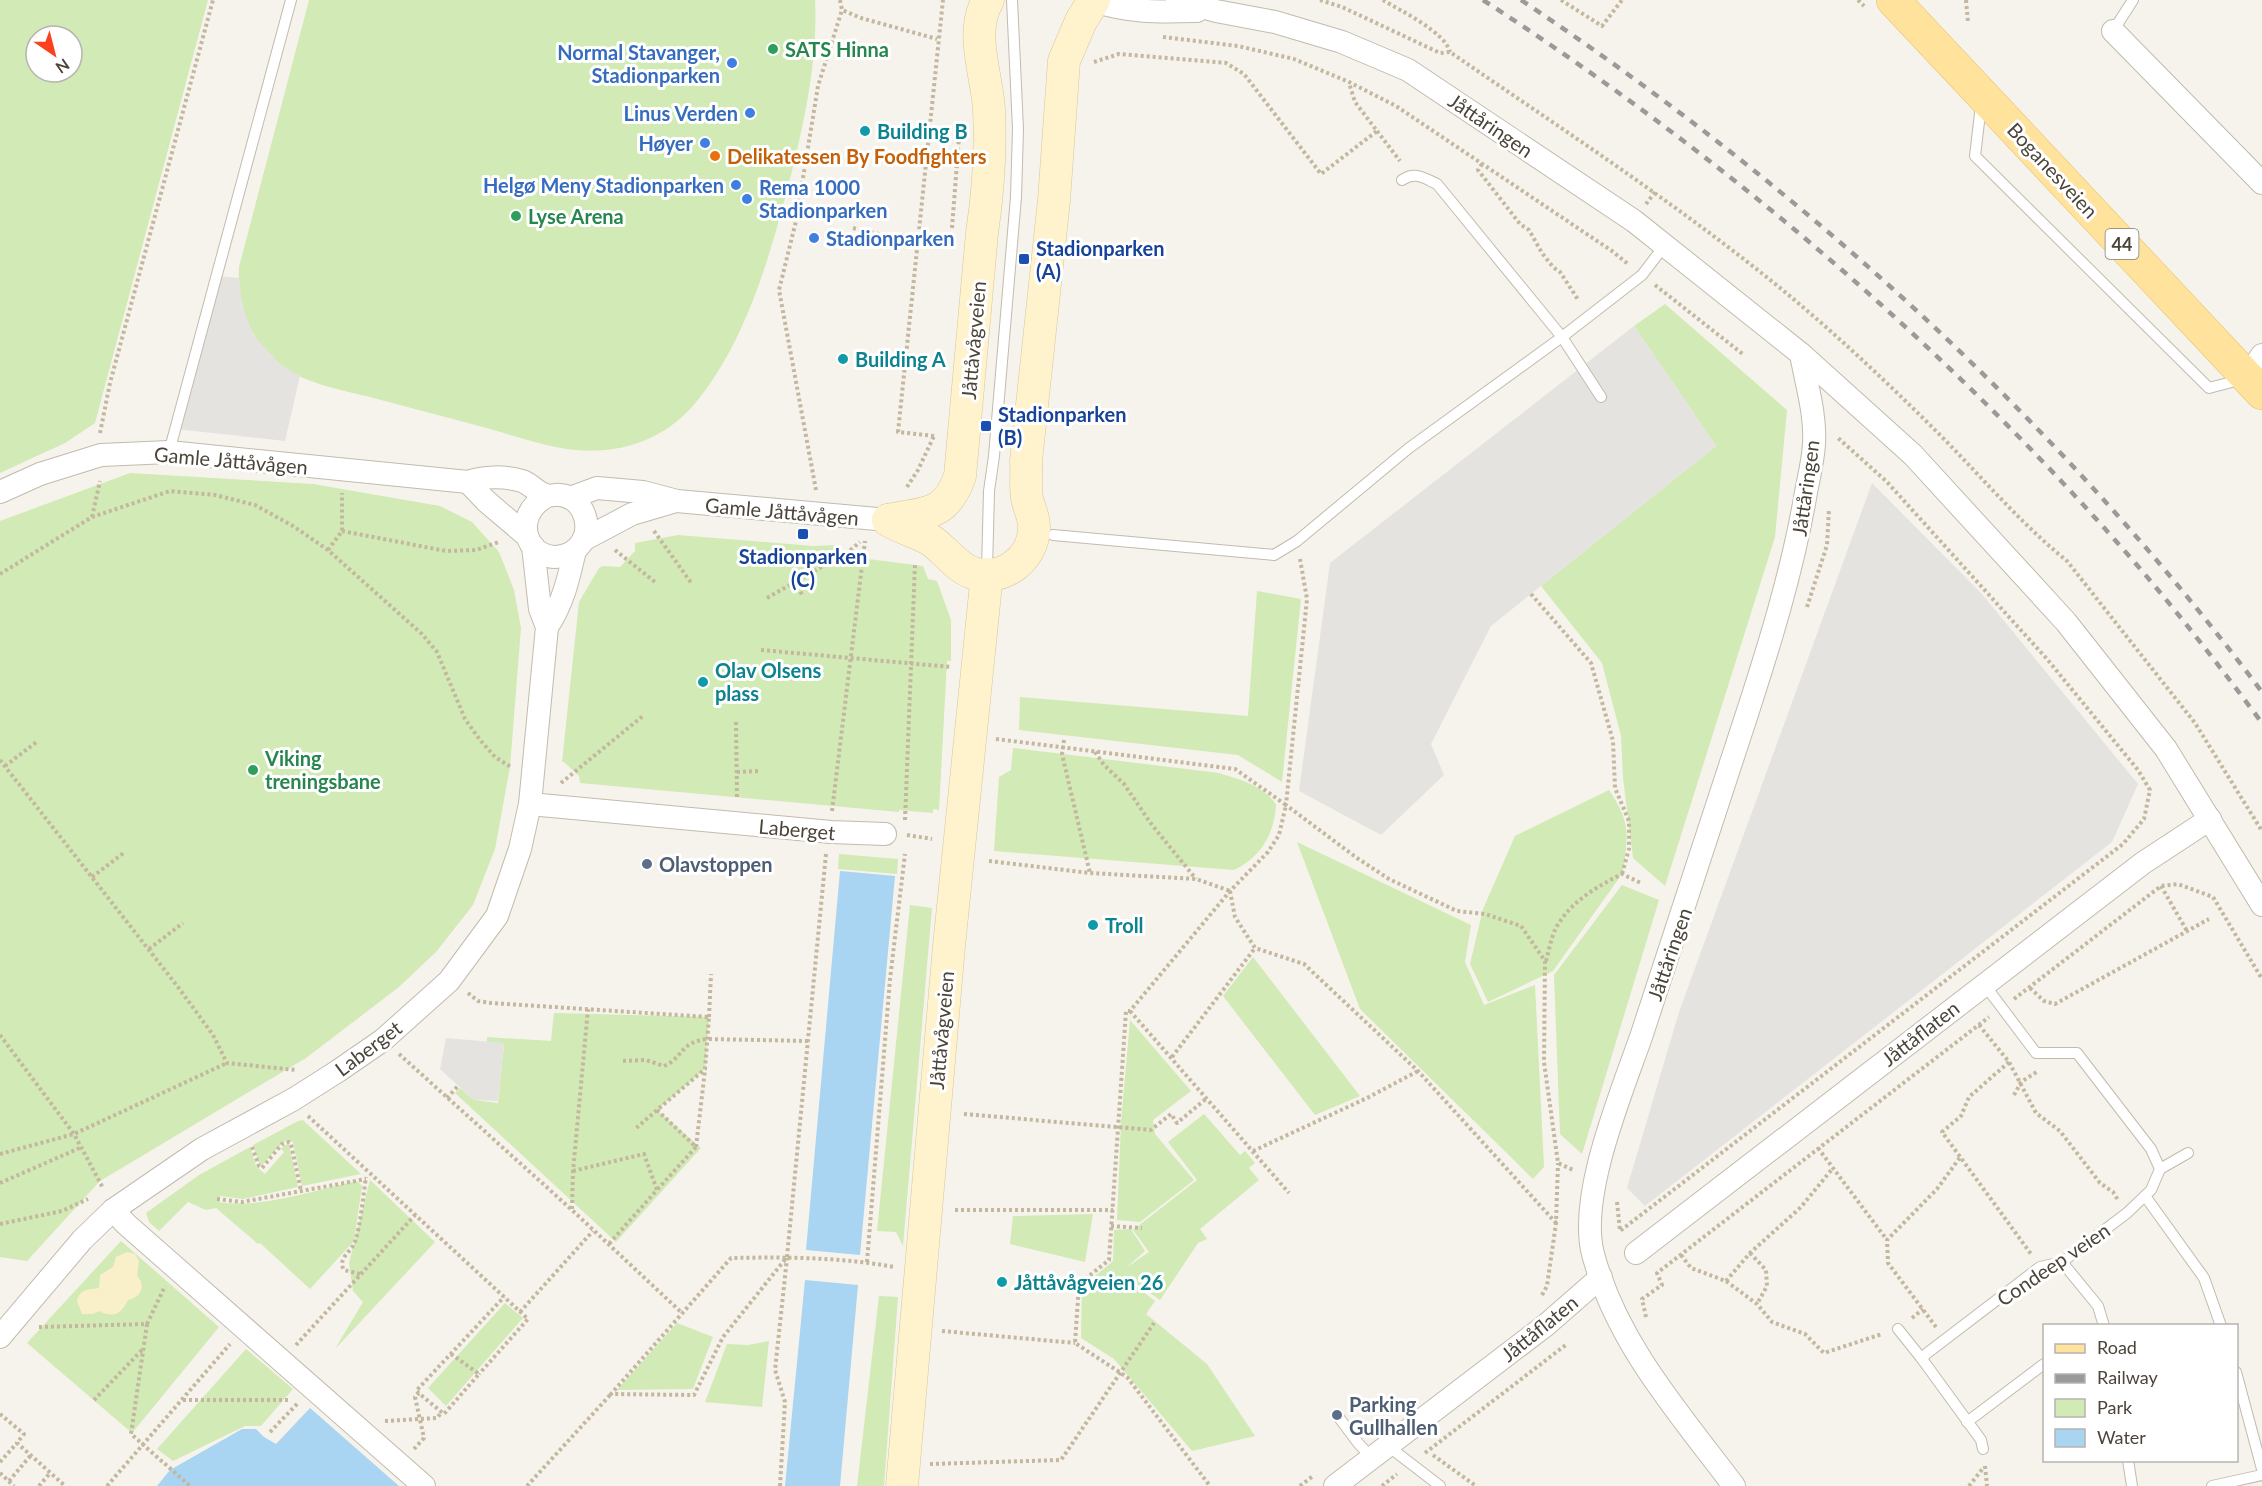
<svg xmlns="http://www.w3.org/2000/svg" width="2262" height="1486" viewBox="0 0 2262 1486" font-family="Lato,sans-serif">
	<style>
		.green { fill: #d2eab5; fill-rule: evenodd }
		.sand { fill: #f9efc9 }
		.parking { fill: #e5e3e0 }
		.water { fill: #a9d4f2 }
		.lines { fill: none; stroke-linecap: round; stroke-linejoin: round }
		.lane-casing { stroke: #c2bbae; stroke-width: 12 }
		.street-casing { stroke: #c2bbae; stroke-width: 24 }
		.secondary-casing { stroke: #d6c79b; stroke-width: 33 }
		.primary-casing { stroke: #e6c16a; stroke-width: 34 }
		.path { stroke: #c4b79f; stroke-width: 4; stroke-dasharray: 3 3; stroke-linecap: butt }
		.lane { stroke: #fff; stroke-width: 10 }
		.street { stroke: #fff; stroke-width: 22 }
		.secondary { stroke: #fff3cd; stroke-width: 32 }
		.primary { stroke: #ffe39c; stroke-width: 33 }
		.rail { stroke: #9a9a9a; stroke-width: 4.5; stroke-dasharray: 8 8; stroke-linecap: butt }
		.leisure-dot { fill: #2e9e5b; stroke: #fff; stroke-width: 2 }
		.shop-dot { fill: #3f7fe0; stroke: #fff; stroke-width: 2 }
		.culture-dot { fill: #0f9aa8; stroke: #fff; stroke-width: 2 }
		.food-dot { fill: #e8710a; stroke: #fff; stroke-width: 2 }
		.transit-dot { fill: #1a4fb4; stroke: #fff; stroke-width: 2 }
		.service-dot { fill: #5c6f8a; stroke: #fff; stroke-width: 2 }
		.labels { text-anchor: middle; dominant-baseline: central; stroke-width: 6; stroke-linejoin: round; paint-order: stroke }
		.shield { fill: #fff; stroke: #817c74; stroke-width: 1.5 }
		.shield-label { font-size: 18px; font-weight: bold; fill: #4b4439 }
		.leisure-label { font-size: 20px; font-weight: bold; fill: #27864d; stroke: #fff; text-anchor: start }
		.shop-label { font-size: 20px; font-weight: bold; fill: #366cbe; stroke: #fff; text-anchor: end }
		.street-label { font-size: 20px; fill: #4b4439; stroke: #fff }
		.culture-label { font-size: 20px; font-weight: bold; fill: #0d838f; stroke: #fff; text-anchor: start }
		.food-label { font-size: 20px; font-weight: bold; fill: #c56008; stroke: #fff; text-anchor: start }
		.transit-label { font-size: 20px; font-weight: bold; fill: #164399; stroke: #fff; text-anchor: start }
		.service-label { font-size: 20px; font-weight: bold; fill: #4e5e75; stroke: #fff; text-anchor: start }
	</style>
	<rect width="100%" height="100%" fill="#f6f3ec"/>
	<g class="green">
		<path d="M0,0H208L95,423L65,443L0,473ZM36,36H72V72H36Z"/>
		<path d="M309,0H815C818,58 805,119 791,175C772,250 747,340 697,401C682,420 661,435 638,443C618,450 596,452 575,450C543,447 510,434 479,426C443,416 406,407 370,397C341,390 307,384 282,366C250,343 237,305 239,267Z"/>
		<polygon points="1665,304 1787,410 1775,537 1665,886 1633,858 1623,778 1621,736 1602,663 1541,586 1716,446 1634,326"/>
		<polygon points="130,473 313,484 440,506 472,522 499,552 514,590 521,628 510,767 495,849 473,905 436,952 399,987 306,1058 100,1181 27,1261 0,1257 0,521"/>
		<polygon points="678,535 813,546 837,545 837,555 923,566 928,579 937,581 951,620 951,661 947,661 939,810 933,809 933,813 899,810 899,812 580,783 579,776 564,762 562,762 579,602 599,568 603,566 620,567 635,551 635,543"/>
		<polygon points="1257,591 1301,599 1282,782 1238,755 1019,730 1020,697 1248,716"/>
		<path d="M1013,748L1219,773C1240,780 1264,785 1276,805C1274,835 1261,857 1234,870L994,851L999,777L1011,770Z"/>
		<path d="M1609,790C1630,821 1628,832 1624,867L1622,874L1553,971L1488,1002L1470,964L1483,909L1515,836Z"/>
		<polygon points="1297,842 1471,925 1465,962 1484,1005 1535,985 1544,1167 1533,1179 1360,1009"/>
		<polygon points="839,854 898,859 897,874 838,869"/>
		<polygon points="1622,885 1659,900 1582,1154 1560,1134 1554,975"/>
		<polygon points="910,905 932,908 903,1246 896,1232 877,1231"/>
		<polygon points="1253,957 1360,1096 1315,1115 1223,996"/>
		<polygon points="554,1013 709,1017 705,1069 657,1110 701,1148 616,1242 455,1093 460,1088 474,1100 498,1103 504,1044 487,1042 487,1037 551,1041"/>
		<polygon points="1130,1020 1191,1091 1153,1120 1155,1134 1194,1180 1140,1222 1117,1220 1121,1122"/>
		<polygon points="1204,1114 1240,1155 1245,1151 1255,1163 1249,1168 1259,1180 1200,1229 1207,1239 1198,1243 1160,1300 1137,1284 1134,1285 1155,1301 1146,1314 1207,1364 1255,1436 1192,1451 1114,1359 1081,1338 1082,1287 1113,1261 1114,1230 1131,1229 1145,1251 1126,1268 1149,1252 1133,1230 1197,1180 1168,1142"/>
		<polygon points="303,1120 305,1122 361,1174 302,1186 293,1142 287,1140 283,1142 262,1165 259,1163 253,1145 298,1121"/>
		<path d="M289,1144L298,1187L243,1199L220,1196L219,1202C262,1209 315,1190 357,1181L362,1186L354,1241L310,1289L260,1243L258,1244L216,1208L206,1210L188,1202L159,1231L149,1222L146,1213L199,1175L250,1147L256,1166L265,1174L284,1152L281,1149L284,1145Z"/>
		<polygon points="370,1180 435,1242 335,1349 363,1302 353,1291 349,1263"/>
		<polygon points="1093,1214 1085,1262 1010,1244 1013,1216"/>
		<polygon points="121,1241 219,1327 132,1433 27,1343"/>
		<polygon points="879,1296 898,1297 884,1486 857,1486"/>
		<polygon points="505,1303 523,1318 446,1406 428,1388"/>
		<polygon points="677,1323 713,1337 693,1389 617,1390"/>
		<polygon points="769,1341 762,1407 705,1402 727,1344 748,1345"/>
		<polygon points="246,1349 293,1389 261,1426 245,1426 173,1461 157,1449"/>
	</g>
	<path class="sand" d="M127,1252L135,1254L139,1261L137,1276C147,1286 140,1298 128,1300C121,1315 113,1318 99,1311L93,1314H82L77,1301C80,1288 89,1290 99,1288L100,1275L113,1267L116,1257Z"/>
	<g class="parking">
		<polygon points="217,276 239,278 242,306 254,336 281,365 300,376 285,441 176,429"/>
		<polygon points="1634,326 1716,446 1491,626 1431,744 1444,775 1381,835 1299,791 1330,563"/>
		<polygon points="1872,483 1982,594 2138,784 2112,842 1645,1206 1627,1188 1679,1012"/>
		<polygon points="446,1038 504,1043 498,1101 474,1100 440,1069"/>
	</g>
	<g class="water">
		<polygon points="840,871 895,876 860,1255 806,1250"/>
		<polygon points="805,1280 858,1285 840,1486 785,1486"/>
		<polygon points="310,1408 399,1486 157,1486 170,1470 242,1429 256,1429 264,1437 276,1444"/>
	</g>
	<g class="lines">
		<defs>
			<g id="lane">
				<polyline points="2113,31 2133,0"/>
				<polyline points="1981,105 1975,156 2209,388 2243,379"/>
				<path d="M1402,180C1415,171 1424,178 1437,184L1562,337L1601,397"/>
				<polyline points="169,452 291,0"/>
				<polyline points="1053,535 1274,555 1297,541 1409,448 1562,337 1642,275 1665,245"/>
				<polyline points="987,571 989,491 994,456 1016,197 1018,129 1012,0"/>
				<polyline points="2160,1169 2188,1153"/>
				<polyline points="2145,1196 2204,1278 2221,1326"/>
				<polyline points="2062,1262 2098,1306 2104,1326"/>
				<polyline points="1898,1329 1922,1359 1926,1354 2040,1267 2062,1262 2127,1213 2151,1190 2160,1169 2151,1149 2077,1053 2036,1053 1984,984"/>
				<polyline points="1922,1359 1981,1440 1983,1449"/>
				<polyline points="2236,1372 2262,1469"/>
				<polyline points="1337,1415 1358,1443 1372,1458"/>
				<polyline points="1967,1422 2044,1364"/>
				<polyline points="1388,1446 1440,1486"/>
				<polyline points="2128,1460 2132,1486"/>
				<polyline points="2212,1486 2262,1475"/>
			</g>
			<g id="street">
				<polyline points="1177,0 1216,11 1275,22 1342,42 1408,70 1634,221 1801,354 1913,455 2066,622 2166,749 2262,905"/>
				<path d="M1093,1C1132,13 1157,12 1197,11"/>
				<polyline points="2113,31 2262,183"/>
				<polyline points="2247,377 2262,355"/>
				<polyline points="468,482 486,501 526,535"/>
				<path d="M0,492L40,474L101,455L169,452L468,482C484,476 505,476 522,481C531,484 537,493 546,495C550,497 555,494 560,495C580,497 590,518 585,536C582,545 574,552 566,555C530,567 507,518 547,496"/>
				<polyline points="570,498 597,488 643,492 677,501 888,520"/>
				<polyline points="583,540 632,514 676,501"/>
				<path d="M547,627C563,604 569,577 575,550"/>
				<polyline points="530,804 831,832 885,834"/>
				<polyline points="113,1210 126,1224 424,1486"/>
				<polyline points="1636,1253 2143,863 2210,819"/>
				<polyline points="0,1337 82,1240 113,1210 202,1149 294,1099 338,1071 383,1040 449,981 497,916 520,849 530,804 547,627 540,609 533,546"/>
				<polyline points="1335,1486 1546,1325 1601,1277"/>
				<path d="M1734,1486C1680,1414 1617,1344 1593,1254C1578,1196 1621,1094 1641,1037C1677,930 1712,822 1747,714C1770,643 1792,572 1805,498C1808,480 1813,462 1814,444C1816,414 1806,383 1801,354"/>
			</g>
			<g id="secondary">
				<path d="M888,520C901,528 916,532 929,539C945,549 955,567 973,573C1003,582 1033,559 1034,529C1035,518 1029,509 1027,498C1025,486 1027,473 1026,461L1054,200L1064,61L1081,21L1094,0"/>
				<path d="M888,520C925,512 945,518 960,476L982,233C988,193 991,150 989,109C987,75 969,32 988,0"/>
				<polyline points="902,1486 949,946 987,574"/>
			</g>
			<polyline id="primary" points="1893,0 2262,393"/>
		</defs>
		<use href="#lane" class="lane-casing"/>
		<use href="#street" class="street-casing"/>
		<use href="#secondary" class="secondary-casing"/>
		<use href="#primary" class="primary-casing"/>
		<g class="path">
			<polyline points="840,0 842,10 861,18 937,39"/>
			<path d="M1320,0L1342,7L1440,53L1450,52C1563,130 1679,205 1785,292C1838,336 1889,384 1938,433C1981,476 2020,523 2067,561L2195,723L2262,831"/>
			<path d="M1383,0C1401,11 1445,32 1450,52"/>
			<polyline points="1561,0 1602,26 1622,0"/>
			<polyline points="1858,0 1864,6"/>
			<polyline points="1966,0 1968,22"/>
			<polyline points="1163,37 1238,46 1294,59 1349,82 1396,106 1612,251 1628,264"/>
			<polyline points="1094,62 1119,54 1226,63 1244,74 1321,174 1377,131 1355,102 1349,83"/>
			<polyline points="1377,131 1400,161"/>
			<polyline points="1482,164 1478,170 1520,224 1529,230 1542,253 1553,267 1560,272 1579,301"/>
			<polyline points="1646,204 1655,192"/>
			<polyline points="853,228 917,243"/>
			<polyline points="952,228 959,137"/>
			<polyline points="1655,285 1744,355"/>
			<polyline points="100,433 110,383 213,0"/>
			<polyline points="934,436 898,432 943,0"/>
			<polyline points="907,487 918,470 934,436"/>
			<polyline points="816,490 779,290 796,221 818,86 842,10"/>
			<polyline points="92,517 100,481"/>
			<polyline points="342,531 446,551 476,550 499,542"/>
			<polyline points="654,531 692,584"/>
			<polyline points="328,550 342,531 342,493"/>
			<polyline points="615,550 655,582"/>
			<polyline points="1300,559 1307,599 1286,805 1357,858 1389,879 1457,911 1485,914 1521,926 1545,961 1544,1062 1558,1163 1573,1170"/>
			<polyline points="0,574 92,517 170,491 215,495 255,505 293,526 328,550 422,634 437,652 465,719 480,740 495,757 511,767"/>
			<polyline points="795,581 803,597"/>
			<polyline points="1531,594 1591,663 1613,741 1615,788 1629,821 1629,849 1622,874"/>
			<polyline points="767,598 848,552 860,542"/>
			<polyline points="1807,607 1827,545 1829,509"/>
			<polyline points="761,650 951,667"/>
			<polyline points="736,722 737,798"/>
			<polyline points="996,739 1235,769 1286,805 1279,835 1268,852 1230,891 1130,1011 1126,1011 1109,1260 1079,1284 1075,1343 1127,1377 1210,1486"/>
			<polyline points="1064,740 1062,754 1090,873"/>
			<polyline points="1095,752 1104,765 1124,784 1152,825 1196,879"/>
			<polyline points="0,760 178,987 213,1035 227,1063 296,1070"/>
			<polyline points="5,766 38,741"/>
			<polyline points="737,772 759,771"/>
			<polyline points="561,783 644,715"/>
			<polyline points="832,811 865,541"/>
			<polyline points="905,820 915,564"/>
			<polyline points="907,835 932,839"/>
			<path d="M826,854L787,1257L723,1337L694,1395L611,1394L731,1258C785,1257 840,1257 894,1267"/>
			<polyline points="989,861 1090,873 1196,879 1230,891"/>
			<polyline points="92,877 125,852"/>
			<polyline points="2161,886 2187,931"/>
			<polyline points="1230,891 1235,917 1255,948 1304,964 1418,1071 1556,1223"/>
			<polyline points="149,949 183,923"/>
			<path d="M1546,961C1549,950 1551,938 1556,928C1570,902 1596,887 1622,874L1641,883"/>
			<polyline points="2030,988 2044,1001 2055,1004 2209,919"/>
			<polyline points="468,993 478,1001 491,1003 709,1017 705,1069 635,1129"/>
			<polyline points="2014,999 2161,886 2178,884 2213,897 2262,979"/>
			<polyline points="1130,1011 1289,1193"/>
			<polyline points="709,1017 711,974"/>
			<polyline points="1979,1025 2009,1062 2036,1113 2060,1131 2100,1183 2113,1192 2118,1200"/>
			<polyline points="0,1035 74,1134 103,1188"/>
			<polyline points="399,1054 572,1210 682,1313"/>
			<polyline points="1172,1057 1255,948"/>
			<path d="M623,1061L646,1060L664,1066C683,1058 680,1042 707,1039L808,1041"/>
			<polyline points="2009,1062 1969,1097 1961,1116 1942,1132 2031,1254"/>
			<polyline points="2014,1095 2021,1082 2038,1071"/>
			<polyline points="447,1098 459,1085"/>
			<polyline points="657,1110 696,1147 657,1190"/>
			<polyline points="964,1114 1151,1130 1171,1114 1177,1123 1207,1098"/>
			<polyline points="308,1116 528,1319 479,1374"/>
			<polyline points="252,1147 259,1166 262,1168 282,1144 289,1142 291,1144 301,1191"/>
			<polyline points="696,1147 705,1070"/>
			<polyline points="1818,1148 1887,1240"/>
			<polyline points="1253,1151 1367,1098 1418,1071"/>
			<polyline points="0,1154 74,1134 227,1063"/>
			<polyline points="573,1171 644,1154 657,1190 608,1245"/>
			<polyline points="0,1183 82,1147"/>
			<polyline points="217,1199 242,1202 366,1179"/>
			<polyline points="1617,1202 1620,1231 2123,844 2144,819 2150,790 2138,770 2047,659 1887,482 1837,437"/>
			<polyline points="572,1209 573,1171 588,1009"/>
			<polyline points="955,1210 1113,1210"/>
			<polyline points="0,1224 62,1211 88,1199"/>
			<polyline points="1111,1226 1142,1228"/>
			<polyline points="1750,1253 1766,1270 1767,1286 1757,1304"/>
			<polyline points="1681,1255 1691,1268 1726,1281 1757,1304 1772,1322 1805,1334 1824,1353 1882,1334"/>
			<polyline points="867,1262 890,979 905,854"/>
			<path d="M360,1274L344,1270C337,1259 351,1252 355,1242C361,1223 363,1197 366,1177"/>
			<polyline points="1726,1281 1750,1253 1801,1207 1833,1168"/>
			<polyline points="1542,1295 1547,1286 1556,1223 1558,1163"/>
			<polyline points="520,1312 593,1231"/>
			<polyline points="1646,1317 1642,1299 1662,1285 1657,1273 1989,1017"/>
			<polyline points="1912,1318 1923,1309"/>
			<polyline points="147,1324 165,1286"/>
			<polyline points="39,1327 147,1324 131,1434 190,1486"/>
			<polyline points="1936,1327 1888,1263 1887,1240 1937,1189 1961,1156"/>
			<polyline points="942,1331 1075,1343"/>
			<polyline points="296,1345 415,1215"/>
			<polyline points="451,1354 479,1374 444,1414 416,1391 504,1297"/>
			<polyline points="94,1400 143,1349"/>
			<polyline points="183,1400 289,1400"/>
			<polyline points="0,1414 24,1434 17,1443 65,1486"/>
			<polyline points="385,1421 437,1418 442,1412"/>
			<polyline points="270,1432 298,1403"/>
			<polyline points="414,1449 424,1438 415,1397 419,1393"/>
			<polyline points="1425,1453 1567,1344"/>
			<polyline points="1433,1455 1476,1486"/>
			<polyline points="0,1462 17,1443"/>
			<polyline points="930,1464 1061,1460 1154,1323"/>
			<polyline points="1985,1466 1987,1486"/>
			<polyline points="0,1473 14,1486"/>
			<polyline points="9,1481 31,1455"/>
			<polyline points="39,1486 50,1473"/>
			<polyline points="107,1486 230,1344"/>
			<polyline points="527,1486 611,1394"/>
			<polyline points="780,1486 785,1402 775,1370 787,1258"/>
			<polyline points="1300,1486 1313,1476"/>
			<polyline points="1382,1486 1397,1474"/>
			<polyline points="1969,1486 1984,1467"/>
		</g>
		<use href="#lane" class="lane"/>
		<use href="#street" class="street"/>
		<use href="#secondary" class="secondary"/>
		<use href="#primary" class="primary"/>
		<g class="rail">
			<path d="M1483,0C1713,149 1924,327 2107,531C2162,592 2213,657 2262,723"/>
			<path d="M1521,0C1803,188 2058,420 2262,692"/>
		</g>
	</g>
	<g class="leisure-dot">
		<circle cx="773" cy="49" r="6"/>
		<circle cx="516" cy="216" r="6"/>
		<circle cx="253" cy="770" r="6"/>
	</g>
	<g class="shop-dot">
		<circle cx="732" cy="63" r="6"/>
		<circle cx="750" cy="113" r="6"/>
		<circle cx="705" cy="143" r="6"/>
		<circle cx="736" cy="185" r="6"/>
		<circle cx="747" cy="199" r="6"/>
		<circle cx="814" cy="238" r="6"/>
	</g>
	<g class="culture-dot">
		<circle cx="865" cy="131" r="6"/>
		<circle cx="843" cy="359" r="6"/>
		<circle cx="703" cy="682" r="6"/>
		<circle cx="1093" cy="925" r="6"/>
		<circle cx="1002" cy="1282" r="6"/>
	</g>
	<circle class="food-dot" cx="715" cy="156" r="6"/>
	<g class="transit-dot">
		<rect x="1018" y="253" width="12" height="12" rx="3"/>
		<rect x="980" y="420" width="12" height="12" rx="3"/>
		<rect x="797" y="528" width="12" height="12" rx="3"/>
	</g>
	<g class="service-dot">
		<circle cx="647" cy="864" r="6"/>
		<circle cx="1337" cy="1415" r="6"/>
	</g>
	<g class="labels">
		<rect class="shield" x="2105.5" y="229" width="33" height="30" rx="4.5"/>
		<g class="shield-label">
			<text x="2122" y="244">44</text>
		</g>
		<g class="leisure-label">
			<text x="785" y="49">SATS Hinna</text>
			<text x="528" y="216">Lyse Arena</text>
			<text x="265" y="758">Viking<tspan x="265" dy="23">treningsbane</tspan></text>
		</g>
		<g class="shop-label">
			<text x="720" y="52">Normal Stavanger,<tspan x="720" dy="23">Stadionparken</tspan></text>
			<text x="738" y="113">Linus Verden</text>
			<text x="693" y="143">Høyer</text>
			<text x="724" y="185">Helgø Meny Stadionparken</text>
			<text x="759" y="187" text-anchor="start">Rema 1000<tspan x="759" dy="23">Stadionparken</tspan></text>
			<text x="826" y="238" text-anchor="start">Stadionparken</text>
		</g>
		<g class="street-label">
			<text transform="translate(1491 125) rotate(34)">Jåttåringen</text>
			<text transform="translate(2053 170) rotate(47)">Boganesveien</text>
			<text transform="translate(973 340) rotate(-85)">Jåttåvågveien</text>
			<text transform="translate(231 460) rotate(5)">Gamle Jåttåvågen</text>
			<text transform="translate(1805 488) rotate(-82)">Jåttåringen</text>
			<text transform="translate(782 511) rotate(5)">Gamle Jåttåvågen</text>
			<text transform="translate(797 829) rotate(5)">Laberget</text>
			<text transform="translate(1669 954) rotate(-71)">Jåttåringen</text>
			<text transform="translate(941 1030) rotate(-85)">Jåttåvågveien</text>
			<text transform="translate(1920 1033) rotate(-38)">Jåttåflaten</text>
			<text transform="translate(368 1048) rotate(-37)">Laberget</text>
			<text transform="translate(2053 1264) rotate(-34)">Condeep veien</text>
			<text transform="translate(1539 1328) rotate(-39)">Jåttåflaten</text>
		</g>
		<g class="culture-label">
			<text x="877" y="131">Building B</text>
			<text x="855" y="359">Building A</text>
			<text x="715" y="670">Olav Olsens<tspan x="715" dy="23">plass</tspan></text>
			<text x="1105" y="925">Troll</text>
			<text x="1014" y="1282">Jåttåvågveien 26</text>
		</g>
		<g class="food-label">
			<text x="727" y="156">Delikatessen By Foodfighters</text>
		</g>
		<g class="transit-label">
			<text x="1036" y="248">Stadionparken<tspan x="1036" dy="23">(A)</tspan></text>
			<text x="998" y="414">Stadionparken<tspan x="998" dy="23">(B)</tspan></text>
			<text x="803" y="556" text-anchor="middle">Stadionparken<tspan x="803" dy="23">(C)</tspan></text>
		</g>
		<g class="service-label">
			<text x="659" y="864">Olavstoppen</text>
			<text x="1349" y="1404">Parking<tspan x="1349" dy="23">Gullhallen</tspan></text>
		</g>
	</g>
	<rect x="2043" y="1324" width="195" height="138" fill="#ffffff" stroke="#b7b4b0" stroke-width="1.5"/>
	<rect x="2055" y="1344" width="30" height="9" fill="#ffe39c" stroke="#b7b4b0" stroke-width="1.5"/>
	<text x="2097" y="1354" font-size="18" fill="#4b4439">Road</text>
	<rect x="2055" y="1374" width="30" height="9" fill="#9a9a9a" stroke="#b7b4b0" stroke-width="1.5"/>
	<text x="2097" y="1384" font-size="18" fill="#4b4439">Railway</text>
	<rect x="2055" y="1399" width="30" height="18" fill="#d2eab5" stroke="#b7b4b0" stroke-width="1.5"/>
	<text x="2097" y="1414" font-size="18" fill="#4b4439">Park</text>
	<rect x="2055" y="1429" width="30" height="18" fill="#a9d4f2" stroke="#b7b4b0" stroke-width="1.5"/>
	<text x="2097" y="1444" font-size="18" fill="#4b4439">Water</text>
	<g transform="translate(54 54) rotate(145)"><circle r="28" fill="#ffffff" stroke="#b7b4b0" stroke-width="1.5"/>
	<path d="M0-4.5L10 22L0 15L-10 22Z" fill="#fc3f1d"/>
	<text y="-9" font-size="16" font-weight="bold" text-anchor="middle" fill="#4b4439">N</text>
	</g>
</svg>
